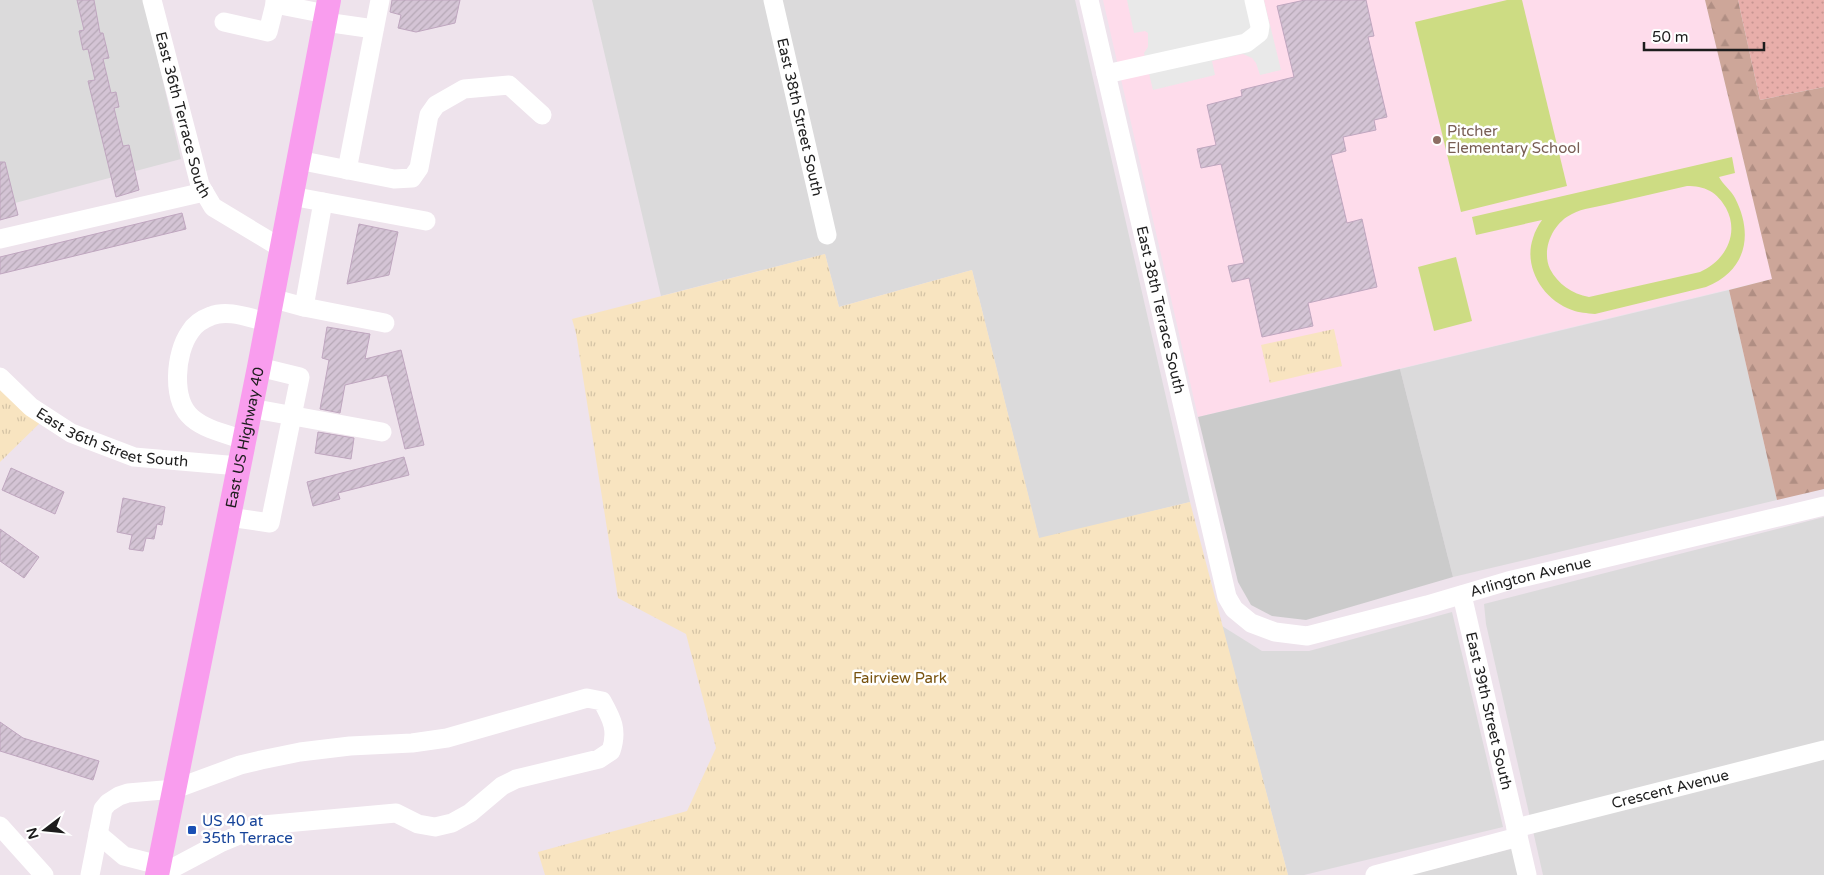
<svg xmlns="http://www.w3.org/2000/svg" width="1824" height="875" viewBox="0 0 1824 875" font-family="'Varela Round',sans-serif">
	<style>
		.residential { fill: #dbdadb }
		.education { fill: #fedceb }
		.religious { fill: #cbcbcb }
		.grass { fill: url(#grass-dots) }
		.forest { fill: url(#forest-firs) }
		.park { fill: url(#park-tufts) }
		.pitch { fill: #cddc83; fill-rule: evenodd }
		.parking { fill: #e9e9e9 }
		.building { fill: url(#building-hatch); stroke: #bfa6bf }
		.lines { fill: none; stroke-linecap: round; stroke-linejoin: round }
		.minor { stroke: #fff; stroke-width: 19 }
		.major { stroke: #f99dee; stroke-width: 24 }
		.education-dot { fill: #8d6e63; stroke: #fff; stroke-width: 2 }
		.transit-dot { fill: #1a4fb4; stroke: #fff; stroke-width: 2 }
		.labels { text-anchor: middle; dominant-baseline: central; stroke-width: 5; stroke-linejoin: round; paint-order: stroke }
		.street-label { font-size: 15px; fill: #1d1d1d; stroke: #fff }
		.education-label { font-size: 15px; fill: #785e54; stroke: #fff; text-anchor: start }
		.park-label { font-size: 15px; fill: #78520e; stroke: #fff }
		.transit-label { font-size: 15px; fill: #164399; stroke: #fff; text-anchor: start }
	</style>
	<defs>
		<pattern id="grass-dots" width="8" height="8" patternUnits="userSpaceOnUse" patternTransform="scale(1.25)"><rect width="8" height="8" fill="#e8aeaa"/><path d="M2 2h.1M6 6h.1" fill="none" stroke="#c79592" stroke-width="1.8" stroke-linecap="round"/></pattern>
		<pattern id="forest-firs" width="22" height="20" patternUnits="userSpaceOnUse" patternTransform="scale(1.25)"><rect width="22" height="20" fill="#cda699"/><path d="M5 1l3.5 6h-7zM16 11l3.5 6h-7z" fill="#b08e83"/></pattern>
		<pattern id="park-tufts" width="24" height="20" patternUnits="userSpaceOnUse" patternTransform="scale(1.25)"><rect width="24" height="20" fill="#f8e4c0"/><path d="M3 7l-1-3M5 7V3M7 7l1-3M15 17l-1-3M17 17v-4M19 17l1-3" fill="none" stroke="#d4c3a5"/></pattern>
		<pattern id="building-hatch" width="6" height="6" patternUnits="userSpaceOnUse" patternTransform="scale(1.25)"><rect width="6" height="6" fill="#d4c4d5"/><path d="M-1 1l2-2M0 6l6-6M5 7l2-2" fill="none" stroke="#b6a8b6"/></pattern>
	</defs>
	<rect width="100%" height="100%" fill="#eee3ec"/>
	<g class="residential">
		<polygon points="0,0 144,0 181,159 0,207"/>
		<polygon points="592,0 1075,0 1190,502 1039,539 972,270 839,307 825,254 661,296"/>
		<polygon points="1729,290 1777,500 1453,577 1400,369"/>
		<polygon points="1824,517 1824,875 1543,875 1486,624 1484,604"/>
		<polygon points="1452,612 1503,827 1304,875 1288,875 1222,626 1262,651 1309,651"/>
		<polygon points="1515,848 1521,875 1409,875"/>
	</g>
	<polygon class="education" points="1103,0 1705,0 1772,279 1198,417"/>
	<polygon class="religious" points="1400,369 1453,577 1306,620 1272,616 1251,605 1238,582 1198,417"/>
	<polygon class="grass" points="1738,0 1824,0 1824,87 1760,100"/>
	<polygon class="forest" points="1705,0 1738,0 1760,100 1824,87 1824,489 1777,500 1729,290 1772,279"/>
	<g class="park">
		<polygon points="825,254 839,307 972,270 1039,538 1190,502 1288,875 545,875 538,852 687,811 716,748 686,634 618,598 576,333 572,319"/>
		<polygon points="1334,329 1342,366 1270,383 1261,345"/>
		<polygon points="0,377 46,417 0,462"/>
	</g>
	<g class="pitch">
		<polygon points="1507,0 1522,0 1567,186 1461,212 1415,22"/>
		<path d="M1732,157L1735,173L1719,177C1723,185 1731,190 1735,198C1754,235 1746,271 1706,287L1595,314C1587,313 1579,313 1572,310C1543,300 1523,267 1533,238C1535,231 1538,226 1542,220L1476,235L1472,217ZM1687,186C1695,186 1703,187 1710,191C1717,195 1722,201 1726,208C1740,234 1725,261 1700,272L1589,297C1572,294 1558,284 1550,269C1541,249 1553,223 1572,214C1583,208 1597,207 1609,204C1635,198 1661,192 1687,186Z"/>
		<polygon points="1456,257 1472,321 1434,331 1418,267"/>
	</g>
	<polygon class="parking" points="1127,0 1264,0 1281,70 1260,75 1256,63 1252,58 1243,54 1238,55 1212,61 1215,75 1153,90 1144,53 1148,47 1148,33 1145,31 1134,33"/>
	<g class="building">
		<polygon points="77,0 94,0 100,33 103,33 109,58 103,59 111,93 116,92 119,107 114,108 123,146 129,145 139,190 116,197 88,81 95,80 88,49 83,50 79,31 84,30"/>
		<polygon points="392,0 460,0 455,23 416,32 398,28 401,15 390,12"/>
		<polygon points="1305,0 1366,0 1374,36 1368,37 1387,117 1374,120 1376,130 1343,137 1346,151 1331,155 1347,223 1362,219 1377,287 1308,303 1313,326 1262,337 1249,278 1232,282 1228,266 1244,263 1221,164 1201,168 1197,149 1216,145 1207,105 1242,96 1241,90 1294,77 1277,6"/>
		<polygon points="0,162 5,162 18,215 0,220"/>
		<polygon points="182,213 186,229 0,274 0,257"/>
		<polygon points="359,224 398,232 389,275 347,284"/>
		<polygon points="327,327 370,334 365,359 401,350 424,445 405,449 387,375 345,385 340,413 320,409 329,360 322,358"/>
		<polygon points="318,432 354,438 351,459 315,453"/>
		<polygon points="404,457 409,475 338,493 340,499 313,506 307,482"/>
		<polygon points="11,468 64,492 55,514 2,490"/>
		<polygon points="123,498 165,507 162,525 157,524 154,539 146,538 143,551 129,549 132,535 117,532"/>
		<polygon points="0,529 39,557 24,578 0,561"/>
		<polygon points="0,722 23,738 99,761 93,780 0,751"/>
	</g>
	<g class="lines">
		<g class="minor">
			<path id="s1" d="M152,0L200,185L213,207L281,248"/>
			<polyline points="275,0 275,4 326,14"/>
			<path id="s2" d="M773,0L827,235"/>
			<path id="s3" d="M1089,0L1227,597L1234,609L1251,623L1275,632L1307,636L1427,605L1508,581L1824,506"/>
			<polyline points="224,22 268,32 275,4"/>
			<polyline points="325,22 374,29"/>
			<polyline points="1106,74 1246,43 1259,33 1260,26 1254,0"/>
			<polyline points="298,160 394,179 412,178 419,168 429,115 436,105 464,89 509,85 542,115"/>
			<polyline points="347,170 380,0"/>
			<polyline points="291,196 426,221"/>
			<polyline points="0,239 204,192"/>
			<polyline points="271,298 304,307 323,202"/>
			<polyline points="304,307 385,323"/>
			<path id="s4" d="M0,377L31,407L71,433L134,457L239,466"/>
			<polyline points="250,408 382,432"/>
			<path d="M244,440C227,434 206,430 192,418C171,400 175,353 190,332C194,325 203,319 211,316C228,309 249,318 267,322"/>
			<polyline points="229,517 270,523 300,377 259,367"/>
			<path id="s5" d="M1462,595L1527,875"/>
			<polyline points="0,826 44,875"/>
			<path id="s6" d="M1516,828L1824,750"/>
			<polyline points="98,834 124,856 159,865"/>
			<path d="M90,875L103,809L108,803L119,796L128,793L175,789L240,765L261,760L300,752L350,746L412,743L447,738L587,698L602,701C612,719 618,730 611,751L599,759L516,779L502,786L470,813L452,823L435,827L418,824L396,813L263,825L220,843L160,875"/>
			<polyline points="1375,875 1518,837"/>
		</g>
		<path class="major" id="s7" d="M157,875L259,367L329,0"/>
	</g>
	<circle class="education-dot" cx="1437" cy="140" r="5"/>
	<rect class="transit-dot" x="187" y="825" width="10" height="10" rx="2.5"/>
	<g class="labels">
		<g class="street-label">
			<text stroke="none"><textPath href="#s1" startOffset="119">East 36th Terrace South</textPath></text>
			<text stroke="none"><textPath href="#s2" startOffset="120">East 38th Street South</textPath></text>
			<text stroke="none"><textPath href="#s3" startOffset="318">East 38th Terrace South</textPath></text>
			<text stroke="none"><textPath href="#s4" startOffset="132">East 36th Street South</textPath></text>
			<text stroke="none"><textPath href="#s7" startOffset="446">East US Highway 40</textPath></text>
			<text stroke="none"><textPath href="#s3" startOffset="938">Arlington Avenue</textPath></text>
			<text stroke="none"><textPath href="#s5" startOffset="119">East 39th Street South</textPath></text>
			<text stroke="none"><textPath href="#s6" startOffset="159">Crescent Avenue</textPath></text>
		</g>
		<g class="education-label">
			<text x="1447" y="131">Pitcher<tspan x="1447" dy="17">Elementary School</tspan></text>
		</g>
		<g class="park-label">
			<text x="900" y="678">Fairview Park</text>
		</g>
		<g class="transit-label">
			<text x="202" y="821">US 40 at<tspan x="202" dy="17">35th Terrace</tspan></text>
		</g>
	</g>
	<g transform="translate(45 830) rotate(254)" stroke="#ffffff" stroke-width="4" paint-order="stroke">
	<path d="M0-4L9 19L0 12L-9 19Z" fill="#1d1d1d"/>
	<text y="-8" font-size="14" font-weight="bold" text-anchor="middle" fill="#1d1d1d">N</text>
	</g>
	<path d="M1644 42v8h120v-8" fill="none" stroke="#1d1d1d" stroke-width="2.5"/>
	<text x="1652" y="42" font-size="15" fill="#1d1d1d" stroke="#ffffff" stroke-width="4" paint-order="stroke">50 m</text>
</svg>
